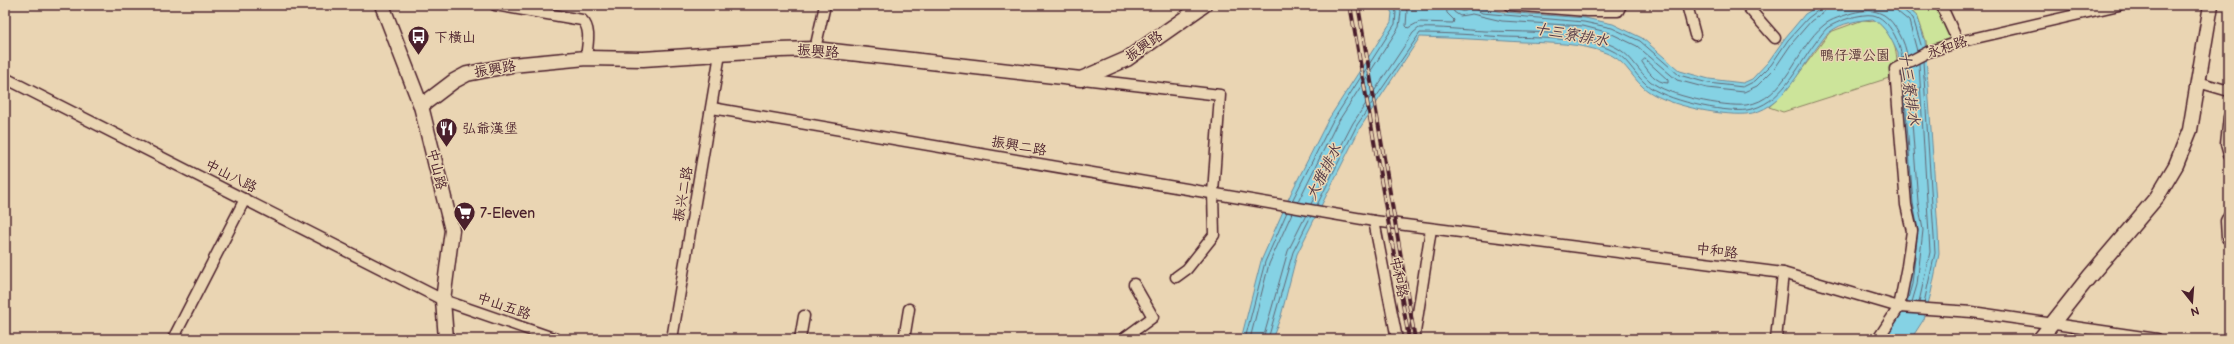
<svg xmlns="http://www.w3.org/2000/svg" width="2234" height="344" viewBox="0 0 2234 344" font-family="'Balsamiq Sans','LXGW WenKai TC',sans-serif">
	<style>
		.green { fill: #cce49a; stroke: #8b8262 }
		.water { fill: #85d2e4; stroke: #6d8a9a }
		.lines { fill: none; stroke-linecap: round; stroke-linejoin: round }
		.shore { stroke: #626775; stroke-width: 1 }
		.street-casing { stroke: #4a1f2b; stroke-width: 13 }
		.secondary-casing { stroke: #4a1f2b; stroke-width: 17 }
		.street { stroke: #ead5b3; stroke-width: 10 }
		.secondary { stroke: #ead5b3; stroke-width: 14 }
		.rail-casing { stroke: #4a1f2b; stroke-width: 4 }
		.rail { stroke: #ead5b3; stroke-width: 2.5; stroke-dasharray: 8; stroke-linecap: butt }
		.labels { text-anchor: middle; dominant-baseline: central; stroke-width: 3; stroke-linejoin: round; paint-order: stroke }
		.poi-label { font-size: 14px; fill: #4a1f2b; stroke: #ead5b3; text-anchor: start }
		.street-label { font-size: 14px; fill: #4a1f2b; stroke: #ead5b3 }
		.park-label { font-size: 14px; fill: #5e3d3c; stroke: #ead5b3 }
		.water-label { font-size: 15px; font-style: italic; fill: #533a47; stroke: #ead5b3 }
	</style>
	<rect width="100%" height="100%" fill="#ead5b3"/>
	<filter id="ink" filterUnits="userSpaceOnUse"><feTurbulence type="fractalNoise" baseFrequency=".025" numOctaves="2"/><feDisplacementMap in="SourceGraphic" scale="8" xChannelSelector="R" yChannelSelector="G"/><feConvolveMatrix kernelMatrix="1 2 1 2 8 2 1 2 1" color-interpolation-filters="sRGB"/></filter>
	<g filter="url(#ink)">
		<g class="green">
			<path d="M1879,5H1885L1880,24C1895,39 1900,56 1895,76L1783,112L1769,107L1785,92L1830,32L1863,20L1875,21Z"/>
			<polygon points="1904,5 1941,5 1958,41 1927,51 1926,41 1917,15"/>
		</g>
		<path class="water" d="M1387,5H1441L1466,7L1467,5L1503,12L1585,18L1613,24L1642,38L1680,71L1709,79L1743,83L1752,79L1768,62L1785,38L1805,14L1820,5H1903L1917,16L1925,41L1938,231L1939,254L1931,293L1924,319L1911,339H1882L1908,284L1909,203L1898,53C1891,39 1886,27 1873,19C1860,20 1840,23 1830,32C1825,35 1822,41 1818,46C1799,70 1782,111 1746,114C1721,116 1662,105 1643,87C1630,75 1624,59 1606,53C1581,43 1550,43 1523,42C1489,40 1455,38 1420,37L1360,128L1297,254L1281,316L1272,339H1241L1261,261L1292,191L1328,120L1391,22L1392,13Z"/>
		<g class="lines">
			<g class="shore">
				<polyline points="1405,5 1407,11 1406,26 1408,28 1419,22 1453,23 1454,20 1447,13 1446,5"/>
				<polyline points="1452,5 1454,12 1460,16 1472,14 1502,21 1583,26 1610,33 1637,46 1677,80 1707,88 1744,92 1757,86 1775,68 1792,43 1811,21 1824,12 1827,5"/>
				<path d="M1457,5L1458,9C1463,14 1467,10 1472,7L1482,13L1584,22L1612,28L1640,41L1679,75L1708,83L1743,87L1755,81L1771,65L1788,40L1808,18L1820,9L1821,5"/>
				<polyline points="1896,5 1898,12 1909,21 1917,51"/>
				<polyline points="1901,5 1902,9 1913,18 1922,48"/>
				<path d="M1645,59L1668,80V83C1656,83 1648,71 1642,62Z"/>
				<polyline points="1923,61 1935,253 1924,303"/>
				<polyline points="1919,64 1930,252 1919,302"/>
				<polyline points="1908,69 1918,202 1923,230 1917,285 1912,302"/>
				<polyline points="1903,72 1913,203 1918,230 1912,284 1907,302"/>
				<polyline points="1292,201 1332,122 1395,24 1396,12 1392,5"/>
				<polyline points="1298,202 1336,125 1399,27 1401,12 1398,5"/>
				<path d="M1311,204L1353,123L1413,33L1419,28C1441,27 1463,30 1485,31C1520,32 1580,31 1611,45C1632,54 1635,68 1650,81C1667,96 1724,107 1746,105C1786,100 1796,47 1824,25C1831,19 1843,16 1852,13C1864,10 1873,9 1884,15C1895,22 1906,43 1907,56"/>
				<path d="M1317,205L1357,125L1420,33C1448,33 1476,35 1504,37C1534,38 1582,37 1609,49C1628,57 1632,72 1646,84C1663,100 1724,113 1747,110C1781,105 1797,67 1816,42C1819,38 1823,32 1827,28C1837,21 1861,13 1873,15C1889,18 1901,44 1902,59"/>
				<polyline points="1245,339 1265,262 1287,212"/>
				<polyline points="1250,339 1269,264 1292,213"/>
				<polyline points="1263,339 1288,251 1306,215"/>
				<polyline points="1268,339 1293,252 1311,216"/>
			</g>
			<defs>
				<g id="street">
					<path d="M495,5L582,20C592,29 587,46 586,58"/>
					<polyline points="1509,5 1587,11 1618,11 1621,5"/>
					<polyline points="1687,5 1695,35"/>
					<polyline points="1746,5 1775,38"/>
					<polyline points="1941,5 1958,42"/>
					<polyline points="815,49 825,5"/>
					<polyline points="5,78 443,300 556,339"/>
					<polyline points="1083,79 1220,95 1213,193 1214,235 1187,269 1176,277"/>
					<polyline points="2198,82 2229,91"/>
					<polyline points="712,108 1374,221 1783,273 1899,307 1972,312 2157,339"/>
					<polyline points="2229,117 2226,144 2229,155"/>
					<polyline points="2229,215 2226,221 2227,238 2229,239"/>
					<polyline points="1374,221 1397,339"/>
					<polyline points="173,339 245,199"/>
					<polyline points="672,339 720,54"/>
					<polyline points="800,339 804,316"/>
					<polyline points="904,339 909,309"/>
					<polyline points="1123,339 1153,317 1134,284"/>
					<polyline points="1414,339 1431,229"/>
					<polyline points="1776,339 1783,273"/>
					<polyline points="1878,339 1899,307 1907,266 1912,231 1906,205 1895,69 1928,52 1958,42 2119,5"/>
				</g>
				<g id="secondary">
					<polyline points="382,5 421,106 452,230 443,300 446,339"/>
					<polyline points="421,106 454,81 467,74 512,65 586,58 643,59 780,50 815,49 1081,79 1127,59 1204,5"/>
					<polyline points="2040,339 2089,277 2157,197 2176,165 2190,130 2211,5"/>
				</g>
			</defs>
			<use href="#street" class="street-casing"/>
			<use href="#secondary" class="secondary-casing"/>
			<use href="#street" class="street"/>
			<use href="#secondary" class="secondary"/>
			<defs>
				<g id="rail">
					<polyline points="1350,5 1409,339"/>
					<polyline points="1358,5 1415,339"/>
				</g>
			</defs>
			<use href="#rail" class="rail-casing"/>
			<use href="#rail" class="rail"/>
		</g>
	</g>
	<defs>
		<symbol id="bus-pin" viewBox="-11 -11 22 30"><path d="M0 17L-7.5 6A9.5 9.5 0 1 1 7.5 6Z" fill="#4a1f2b" stroke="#ead5b3"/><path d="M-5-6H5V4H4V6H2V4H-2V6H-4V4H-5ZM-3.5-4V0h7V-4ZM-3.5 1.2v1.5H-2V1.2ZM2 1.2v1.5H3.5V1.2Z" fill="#fff"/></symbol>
		<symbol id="restaurant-pin" viewBox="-11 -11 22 30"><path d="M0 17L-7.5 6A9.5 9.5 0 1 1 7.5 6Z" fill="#4a1f2b" stroke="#ead5b3"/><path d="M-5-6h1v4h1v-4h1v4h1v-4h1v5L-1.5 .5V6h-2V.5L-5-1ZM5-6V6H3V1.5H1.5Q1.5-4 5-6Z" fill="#fff"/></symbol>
		<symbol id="supermarket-pin" viewBox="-11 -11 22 30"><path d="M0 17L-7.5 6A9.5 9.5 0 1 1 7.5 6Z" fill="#4a1f2b" stroke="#ead5b3"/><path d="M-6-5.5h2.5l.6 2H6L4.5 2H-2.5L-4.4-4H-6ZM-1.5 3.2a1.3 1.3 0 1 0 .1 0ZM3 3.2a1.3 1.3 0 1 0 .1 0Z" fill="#fff"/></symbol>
	</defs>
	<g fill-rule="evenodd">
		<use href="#bus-pin" x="406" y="24" width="25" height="34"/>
		<use href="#restaurant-pin" x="434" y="116" width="25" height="34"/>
		<use href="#supermarket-pin" x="452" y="200" width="25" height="34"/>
	</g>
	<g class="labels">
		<g class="poi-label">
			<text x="434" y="37">下橫山</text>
			<text x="462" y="128">弘爺漢堡</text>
			<text x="480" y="213">7-Eleven</text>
		</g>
		<g class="street-label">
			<text transform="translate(1144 46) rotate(-35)">振興路</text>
			<text transform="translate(1947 47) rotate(-18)">永和路</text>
			<text transform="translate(818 51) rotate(4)">振興路</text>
			<text transform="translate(495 69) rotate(-10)">振興路</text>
			<text transform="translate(1019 146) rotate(10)">振興二路</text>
			<text transform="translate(437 169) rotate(76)">中山路</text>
			<text transform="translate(231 176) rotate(27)">中山八路</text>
			<text transform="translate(683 194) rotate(-80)">振兴二路</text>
			<text transform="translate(1717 251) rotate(7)">中和路</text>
			<text transform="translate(1399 277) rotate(79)">中和路</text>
			<text transform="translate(504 306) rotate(19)">中山五路</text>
		</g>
		<g class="park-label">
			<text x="1855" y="55">鴨仔潭公園</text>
		</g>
		<g class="water-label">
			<text transform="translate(1571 35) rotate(10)">十三寮排水</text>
			<text transform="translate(1909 88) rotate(82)">十三寮排水</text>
			<text transform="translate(1324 172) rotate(-63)">大雅排水</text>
		</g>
	</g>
	<rect width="2234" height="344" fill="none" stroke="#ead5b3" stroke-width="20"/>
	<rect x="10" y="10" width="2214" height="324" fill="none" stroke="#4a1f2b" stroke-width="1.5" filter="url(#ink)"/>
	<g transform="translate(2192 302) rotate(163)" stroke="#ead5b3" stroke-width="3" paint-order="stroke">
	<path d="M0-3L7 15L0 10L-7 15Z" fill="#4a1f2b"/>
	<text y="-6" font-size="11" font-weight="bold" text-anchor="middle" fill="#4a1f2b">N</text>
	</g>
</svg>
